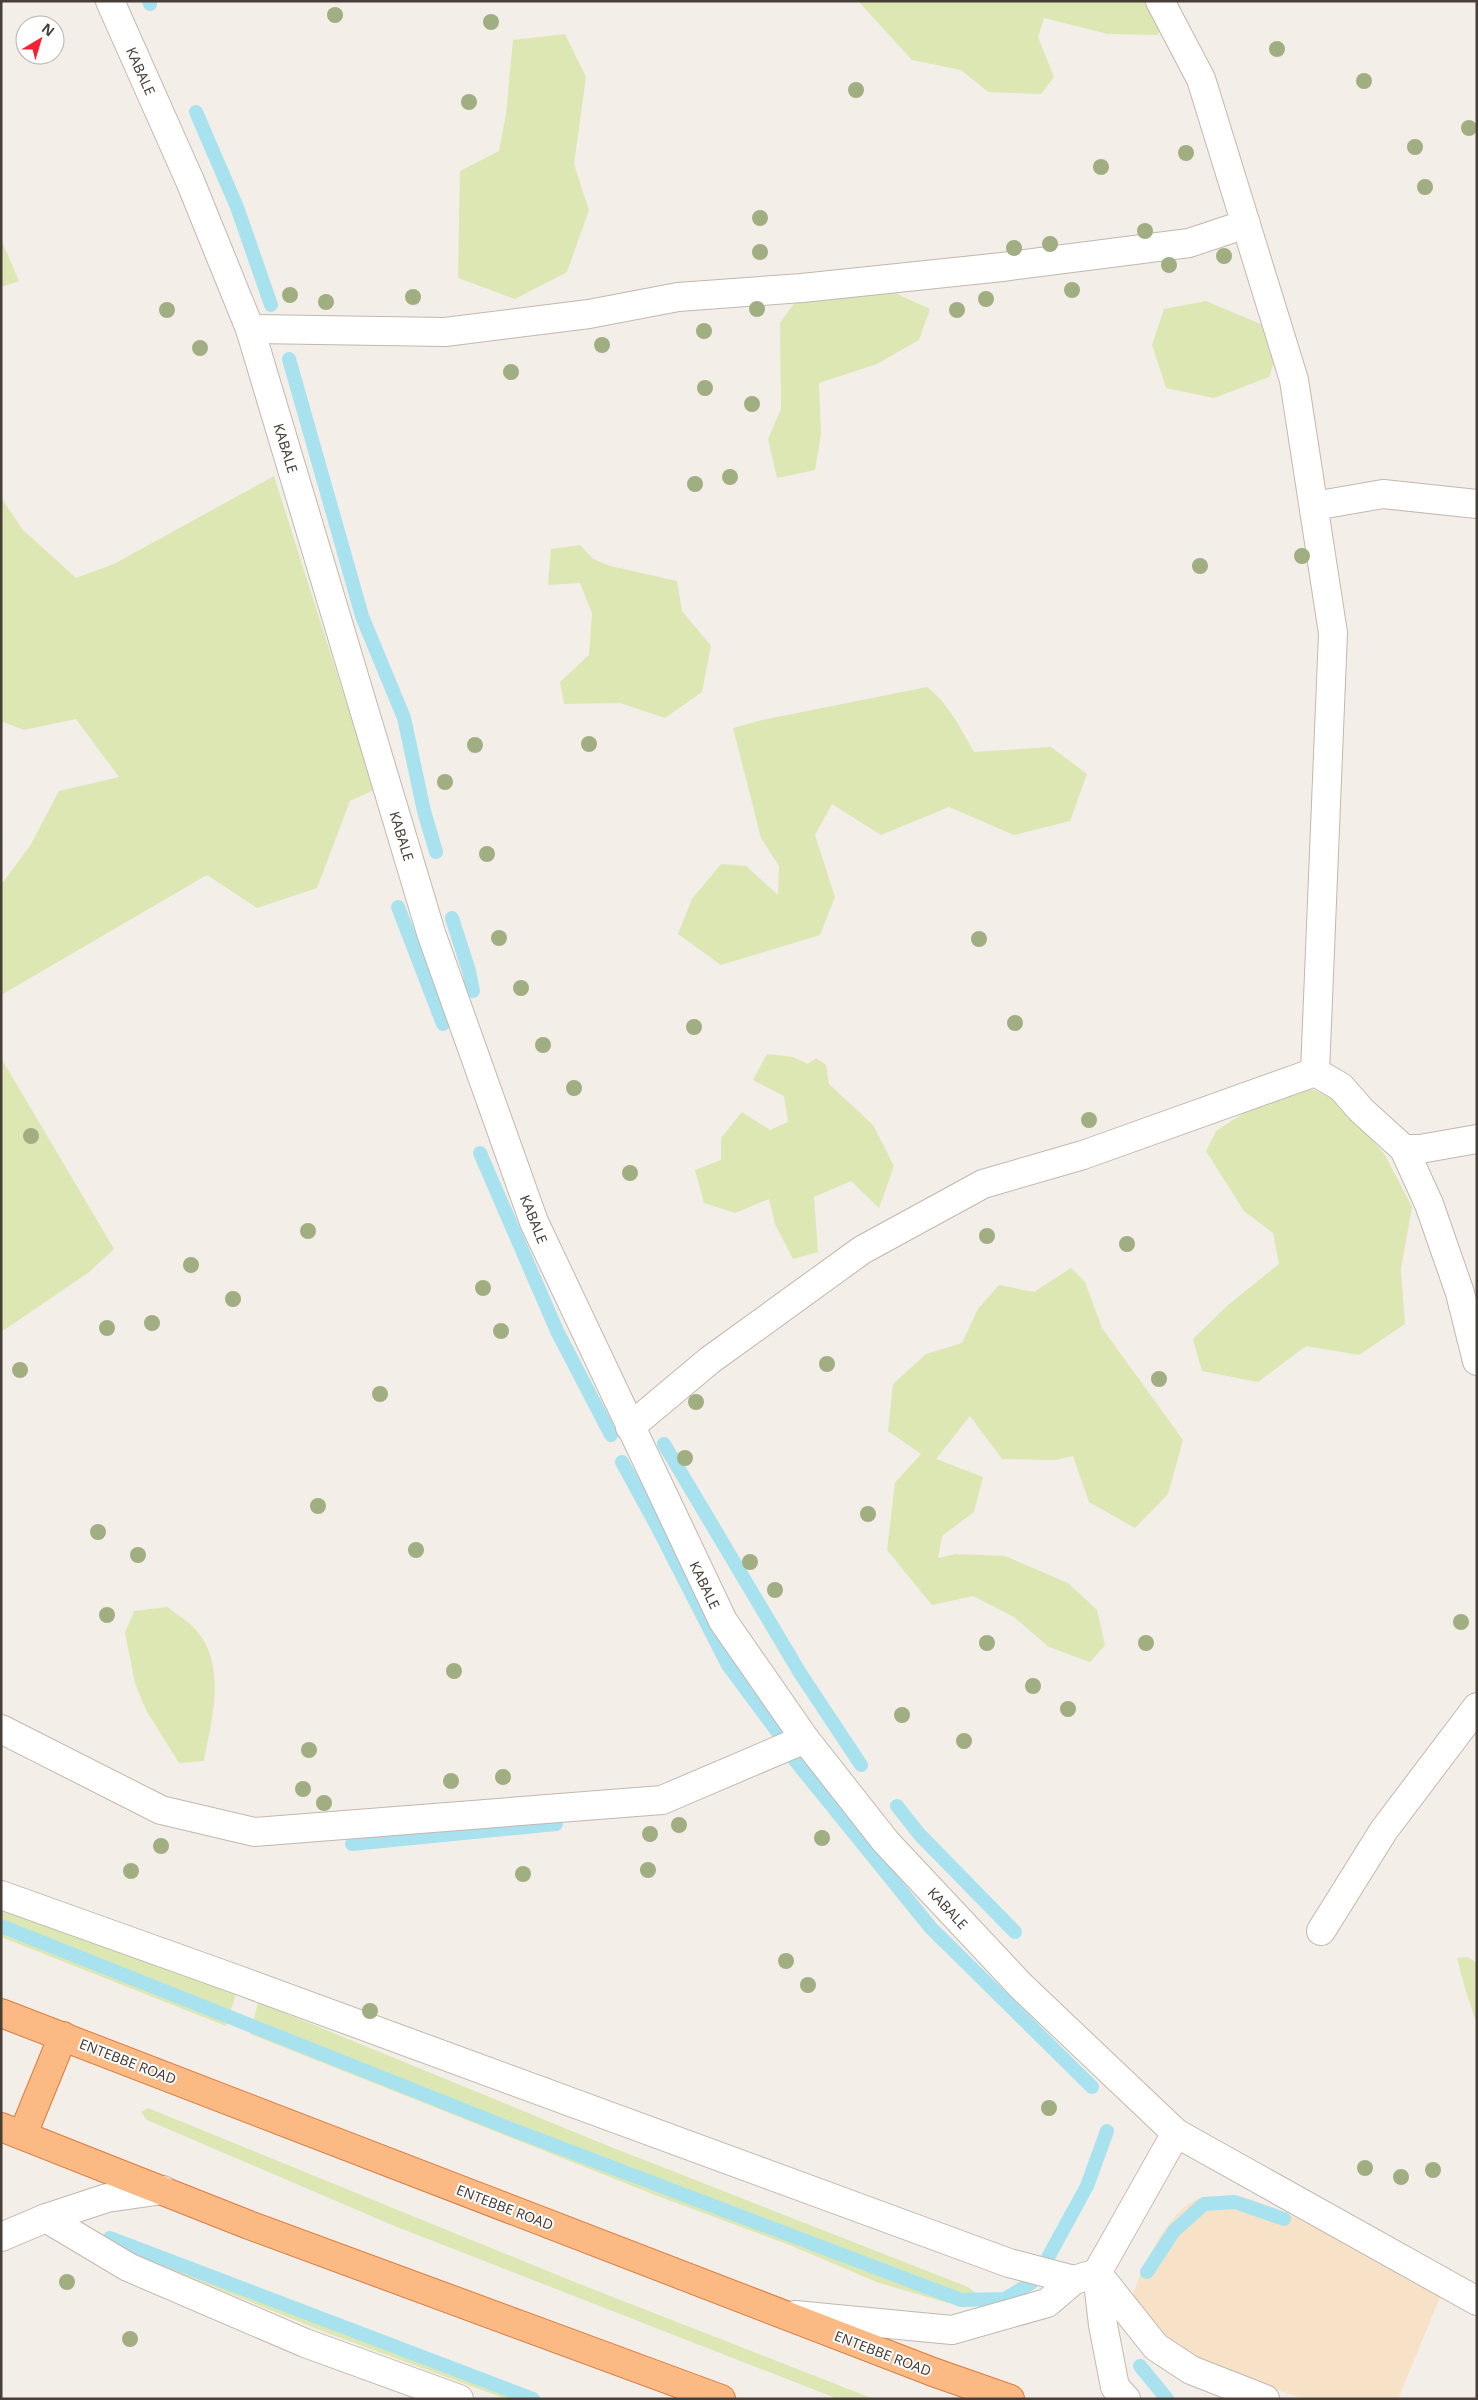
<svg xmlns="http://www.w3.org/2000/svg" width="1478" height="2400" viewBox="0 0 1478 2400" font-family="'Noto Sans',sans-serif">
	<style>
		.green { fill: #dce7b3 }
		.sand { fill: #f7e2c7 }
		.lines { fill: none; stroke-linecap: round; stroke-linejoin: round }
		.stream { stroke: #a8e2ef; stroke-width: 14 }
		.minor-casing { stroke: #c3b7af; stroke-width: 30 }
		.tertiary-casing { stroke: #c3b7af; stroke-width: 30 }
		.trunk-casing { stroke: #da7c3e; stroke-width: 30 }
		.minor { stroke: #fff; stroke-width: 28 }
		.tertiary { stroke: #fff; stroke-width: 28 }
		.trunk { stroke: #fbba84; stroke-width: 28 }
		.tree { fill: #a0ae81 }
		.labels { text-anchor: middle; dominant-baseline: central; stroke-width: 4; stroke-linejoin: round; paint-order: stroke }
		.street-label { font-size: 14px; fill: #483e38; stroke: #fff }
	</style>
	<rect width="100%" height="100%" fill="#f4eee9"/>
	<g class="green">
		<polygon points="858,1 1174,1 1178,11 1157,35 1108,34 1044,18 1038,37 1054,77 1041,94 988,92 961,70 912,60"/>
		<polygon points="565,34 586,77 574,164 589,210 567,272 515,299 458,278 460,171 499,151 506,114 513,40"/>
		<polygon points="1,239 19,281 1,287"/>
		<polygon points="865,271 901,296 930,309 919,340 877,364 819,383 821,434 815,470 777,478 768,439 781,409 780,323 795,302"/>
		<polygon points="1206,301 1263,325 1277,352 1269,377 1214,398 1166,388 1152,345 1164,309"/>
		<polygon points="274,476 374,790 350,801 317,888 257,908 207,875 1,995 1,885 30,846 59,791 119,777 76,719 24,730 1,721 1,497 22,529 76,578 114,564"/>
		<polygon points="580,545 593,559 610,566 677,581 682,611 711,646 702,692 665,718 620,703 564,704 560,682 589,655 592,613 580,583 548,585 551,549"/>
		<path d="M927,687C949,704 960,728 974,752L1051,747L1087,774L1070,821L1014,835L949,807L881,835L832,804L815,835L835,897L820,935L721,965L678,934L692,899L721,864L746,866L778,895L779,866L761,838L733,728L762,720Z"/>
		<polygon points="767,1054 793,1057 808,1064 816,1058 826,1065 829,1084 873,1125 894,1166 879,1208 851,1181 814,1197 818,1252 793,1259 775,1224 769,1199 735,1213 704,1203 695,1170 721,1160 721,1138 742,1112 770,1130 788,1122 784,1096 753,1080"/>
		<polygon points="1,1058 114,1249 88,1273 1,1332"/>
		<polygon points="1312,1089 1340,1103 1385,1155 1412,1207 1401,1269 1405,1324 1359,1355 1306,1346 1258,1382 1202,1371 1193,1339 1228,1305 1279,1264 1273,1233 1244,1211 1206,1151 1216,1131 1261,1102"/>
		<polygon points="1071,1268 1085,1282 1102,1328 1183,1440 1168,1494 1135,1528 1089,1502 1073,1456 1055,1460 1002,1459 970,1416 936,1459 983,1477 974,1512 942,1536 938,1558 956,1554 1005,1556 1068,1583 1097,1610 1105,1645 1090,1662 1049,1647 1014,1617 973,1596 932,1605 887,1550 895,1483 921,1454 888,1431 893,1384 926,1354 962,1343 978,1309 999,1285 1034,1292"/>
		<path d="M167,1607C176,1614 187,1620 194,1628C228,1664 212,1719 204,1761L179,1763L146,1710L135,1683L125,1633L134,1611Z"/>
		<polygon points="1,1905 236,1994 226,2026 1,1937"/>
		<polygon points="1468,1957 1477,1963 1477,2024 1466,1992 1457,1958"/>
		<polygon points="258,2002 601,2143 968,2287 983,2299 948,2303 879,2283 792,2246 655,2195 250,2034"/>
		<polygon points="148,2108 577,2283 874,2399 838,2399 392,2225 147,2120 141,2112"/>
		<polygon points="103,2237 106,2237 523,2399 506,2399 327,2333 122,2250"/>
	</g>
	<path class="sand" d="M1224,2196L1251,2199L1287,2213L1441,2295L1398,2399H1304L1214,2368L1158,2331L1132,2299C1139,2271 1170,2207 1200,2198C1207,2196 1217,2197 1224,2196Z"/>
	<g class="lines">
		<g class="stream">
			<polyline points="149,1 150,4"/>
			<polyline points="196,112 237,207 271,305"/>
			<polyline points="289,359 362,616 404,718 424,811 436,852"/>
			<polyline points="398,907 443,1024"/>
			<polyline points="452,918 469,971 473,991"/>
			<polyline points="480,1153 557,1331 611,1435"/>
			<polyline points="664,1444 800,1673 861,1765"/>
			<polyline points="622,1462 658,1528 728,1665 780,1735"/>
			<polyline points="794,1759 931,1928 1092,2087"/>
			<polyline points="897,1806 920,1835 1015,1932"/>
			<polyline points="352,1844 556,1824"/>
			<polyline points="1,1926 511,2129 961,2300 1005,2299 1031,2283"/>
			<polyline points="110,2238 533,2399"/>
			<polyline points="1045,2263 1087,2186 1107,2131"/>
			<polyline points="1147,2272 1174,2231 1204,2204 1235,2202 1284,2219"/>
			<polyline points="1140,2366 1167,2399"/>
		</g>
		<defs>
			<g id="minor">
				<polyline points="1160,1 1201,79 1294,380 1333,633 1315,1072"/>
				<polyline points="250,329 445,332 589,314 678,297 802,288 1002,267 1189,243 1246,224"/>
				<polyline points="1314,506 1383,494 1477,504"/>
				<polyline points="1404,1149 1420,1149 1477,1139"/>
				<polyline points="630,1427 710,1360 862,1250 983,1184 1083,1155 1315,1072 1341,1087 1361,1110 1404,1149 1429,1204 1460,1293 1477,1361"/>
				<polyline points="1,1729 161,1810 254,1832 662,1800 805,1739"/>
				<polyline points="1,1895 233,1978 1009,2263 1074,2280"/>
				<polyline points="1321,1931 1384,1830 1477,1707"/>
				<polyline points="1176,2133 1477,2301"/>
				<polyline points="46,2218 128,2267 305,2343 459,2399"/>
				<polyline points="1,2237 46,2218 107,2198 163,2190"/>
				<polyline points="1097,2273 1156,2347 1191,2370 1265,2399"/>
			</g>
			<g id="tertiary">
				<polyline points="110,1 190,181 250,329 431,933 534,1222 723,1621 805,1739 886,1842 1021,1986 1176,2133 1097,2273"/>
				<polyline points="1097,2273 1103,2325 1115,2387 1126,2399"/>
				<polyline points="795,2315 952,2330 1047,2303 1074,2280 1097,2273"/>
			</g>
			<g id="trunk">
				<polyline points="1,2013 933,2372 1010,2399"/>
				<polyline points="1,2127 249,2225 721,2399"/>
				<polyline points="23,2134 63,2036"/>
			</g>
		</defs>
		<use href="#minor" class="minor-casing"/>
		<use href="#tertiary" class="tertiary-casing"/>
		<use href="#trunk" class="trunk-casing"/>
		<use href="#minor" class="minor"/>
		<use href="#tertiary" class="tertiary"/>
		<use href="#trunk" class="trunk"/>
	</g>
	<g class="tree">
		<circle cx="335" cy="15" r="8"/>
		<circle cx="491" cy="22" r="8"/>
		<circle cx="1277" cy="49" r="8"/>
		<circle cx="1364" cy="81" r="8"/>
		<circle cx="856" cy="90" r="8"/>
		<circle cx="469" cy="102" r="8"/>
		<circle cx="1469" cy="128" r="8"/>
		<circle cx="1415" cy="147" r="8"/>
		<circle cx="1186" cy="153" r="8"/>
		<circle cx="1101" cy="167" r="8"/>
		<circle cx="1425" cy="187" r="8"/>
		<circle cx="760" cy="218" r="8"/>
		<circle cx="1145" cy="231" r="8"/>
		<circle cx="1050" cy="244" r="8"/>
		<circle cx="1014" cy="248" r="8"/>
		<circle cx="760" cy="252" r="8"/>
		<circle cx="1224" cy="256" r="8"/>
		<circle cx="1169" cy="265" r="8"/>
		<circle cx="1072" cy="290" r="8"/>
		<circle cx="290" cy="295" r="8"/>
		<circle cx="413" cy="297" r="8"/>
		<circle cx="986" cy="299" r="8"/>
		<circle cx="326" cy="302" r="8"/>
		<circle cx="757" cy="309" r="8"/>
		<circle cx="167" cy="310" r="8"/>
		<circle cx="957" cy="310" r="8"/>
		<circle cx="704" cy="331" r="8"/>
		<circle cx="602" cy="345" r="8"/>
		<circle cx="200" cy="348" r="8"/>
		<circle cx="511" cy="372" r="8"/>
		<circle cx="705" cy="388" r="8"/>
		<circle cx="752" cy="404" r="8"/>
		<circle cx="730" cy="477" r="8"/>
		<circle cx="695" cy="484" r="8"/>
		<circle cx="1302" cy="556" r="8"/>
		<circle cx="1200" cy="566" r="8"/>
		<circle cx="589" cy="744" r="8"/>
		<circle cx="475" cy="745" r="8"/>
		<circle cx="445" cy="782" r="8"/>
		<circle cx="487" cy="854" r="8"/>
		<circle cx="499" cy="938" r="8"/>
		<circle cx="979" cy="939" r="8"/>
		<circle cx="521" cy="988" r="8"/>
		<circle cx="1015" cy="1023" r="8"/>
		<circle cx="694" cy="1027" r="8"/>
		<circle cx="543" cy="1045" r="8"/>
		<circle cx="574" cy="1088" r="8"/>
		<circle cx="1089" cy="1120" r="8"/>
		<circle cx="31" cy="1136" r="8"/>
		<circle cx="630" cy="1173" r="8"/>
		<circle cx="308" cy="1231" r="8"/>
		<circle cx="987" cy="1236" r="8"/>
		<circle cx="1127" cy="1244" r="8"/>
		<circle cx="191" cy="1265" r="8"/>
		<circle cx="483" cy="1288" r="8"/>
		<circle cx="233" cy="1299" r="8"/>
		<circle cx="152" cy="1323" r="8"/>
		<circle cx="107" cy="1328" r="8"/>
		<circle cx="501" cy="1331" r="8"/>
		<circle cx="827" cy="1364" r="8"/>
		<circle cx="20" cy="1370" r="8"/>
		<circle cx="1159" cy="1379" r="8"/>
		<circle cx="380" cy="1394" r="8"/>
		<circle cx="696" cy="1402" r="8"/>
		<circle cx="685" cy="1458" r="8"/>
		<circle cx="318" cy="1506" r="8"/>
		<circle cx="868" cy="1514" r="8"/>
		<circle cx="98" cy="1532" r="8"/>
		<circle cx="416" cy="1550" r="8"/>
		<circle cx="138" cy="1555" r="8"/>
		<circle cx="750" cy="1562" r="8"/>
		<circle cx="775" cy="1590" r="8"/>
		<circle cx="107" cy="1615" r="8"/>
		<circle cx="1461" cy="1622" r="8"/>
		<circle cx="987" cy="1643" r="8"/>
		<circle cx="1146" cy="1643" r="8"/>
		<circle cx="454" cy="1671" r="8"/>
		<circle cx="1033" cy="1686" r="8"/>
		<circle cx="1068" cy="1709" r="8"/>
		<circle cx="902" cy="1715" r="8"/>
		<circle cx="964" cy="1741" r="8"/>
		<circle cx="309" cy="1750" r="8"/>
		<circle cx="503" cy="1777" r="8"/>
		<circle cx="451" cy="1781" r="8"/>
		<circle cx="303" cy="1789" r="8"/>
		<circle cx="324" cy="1803" r="8"/>
		<circle cx="679" cy="1825" r="8"/>
		<circle cx="650" cy="1834" r="8"/>
		<circle cx="822" cy="1838" r="8"/>
		<circle cx="161" cy="1846" r="8"/>
		<circle cx="648" cy="1870" r="8"/>
		<circle cx="131" cy="1871" r="8"/>
		<circle cx="523" cy="1874" r="8"/>
		<circle cx="786" cy="1961" r="8"/>
		<circle cx="808" cy="1985" r="8"/>
		<circle cx="370" cy="2011" r="8"/>
		<circle cx="1049" cy="2108" r="8"/>
		<circle cx="1365" cy="2168" r="8"/>
		<circle cx="1433" cy="2170" r="8"/>
		<circle cx="1401" cy="2177" r="8"/>
		<circle cx="67" cy="2282" r="8"/>
		<circle cx="130" cy="2339" r="8"/>
	</g>
	<g class="labels">
		<g class="street-label">
			<text transform="translate(141 71) rotate(66)">KABALE</text>
			<text transform="translate(286 448) rotate(73)">KABALE</text>
			<text transform="translate(402 836) rotate(73)">KABALE</text>
			<text transform="translate(534 1219) rotate(68)">KABALE</text>
			<text transform="translate(705 1585) rotate(64)">KABALE</text>
			<text transform="translate(948 1908) rotate(47)">KABALE</text>
			<text transform="translate(128 2061) rotate(21)">ENTEBBE ROAD</text>
			<text transform="translate(505 2207) rotate(21)">ENTEBBE ROAD</text>
			<text transform="translate(883 2353) rotate(21)">ENTEBBE ROAD</text>
		</g>
	</g>
	<rect width="1478" height="2400" fill="none" stroke="#483e38" stroke-width="5"/>
	<g transform="translate(40 40) rotate(38)"><circle r="24" fill="#ffffff" stroke="#b6b2af"/>
	<path d="M0-4L9 19L0 12L-9 19Z" fill="#f52031"/>
	<text y="-8" font-size="14" font-weight="bold" text-anchor="middle" fill="#483e38">N</text>
	</g>
</svg>
